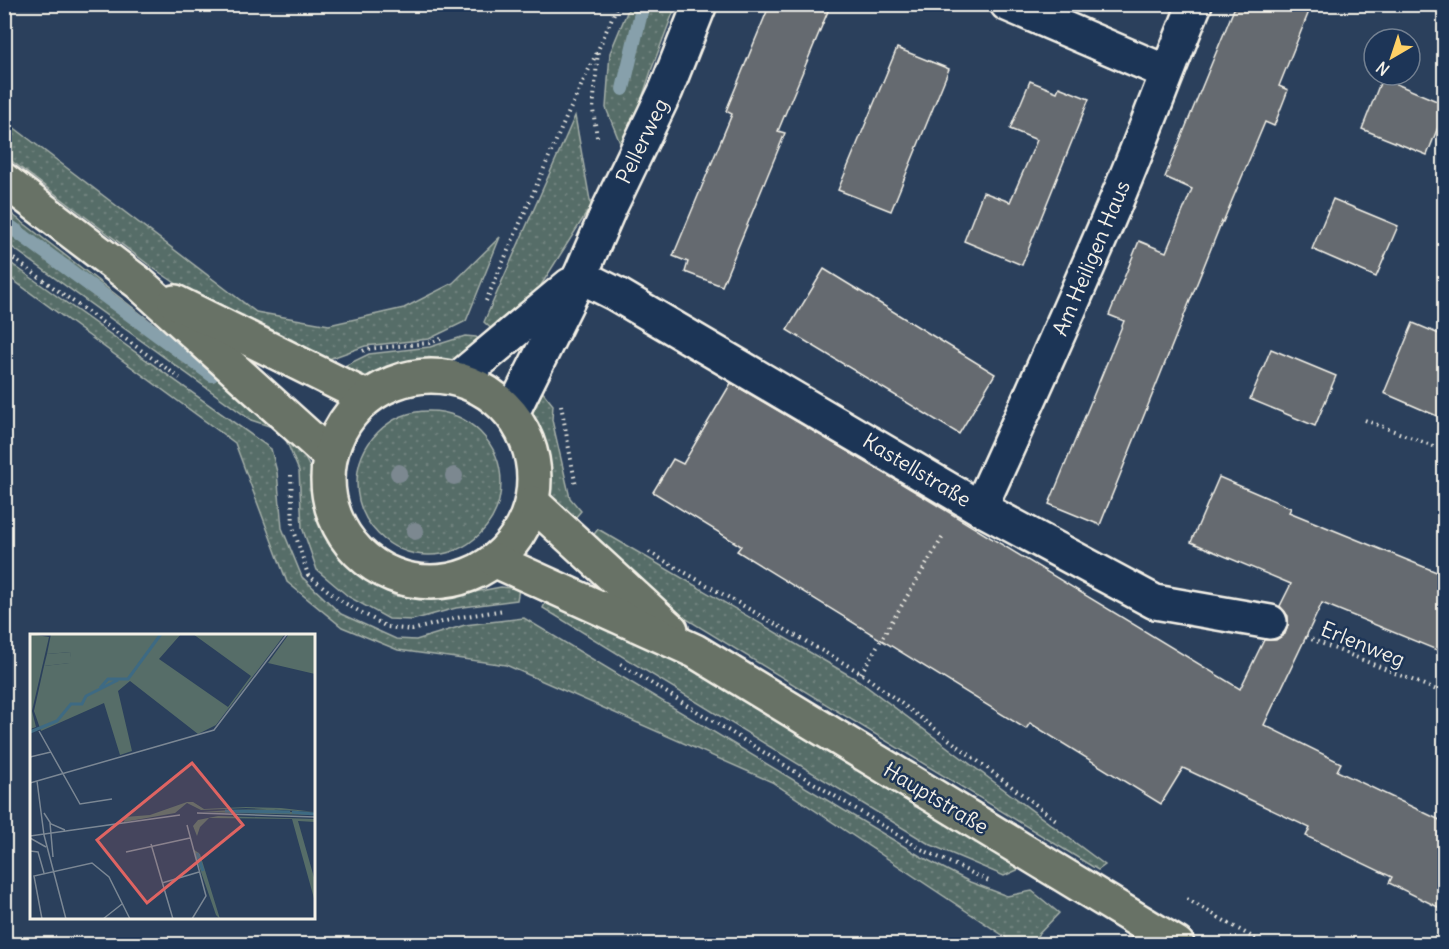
<svg xmlns="http://www.w3.org/2000/svg" width="1449" height="949" viewBox="0 0 1449 949" font-family="Delius,sans-serif">
	<style>
		.grass { fill: url(#grass-dots); stroke: #a5afa8; stroke-width: 1.5 }
		.lines { fill: none; stroke-linecap: round; stroke-linejoin: round }
		.stream { stroke: #87a0ab; stroke-width: 14 }
		.building { fill: #656b70; stroke: #f4f1e8; stroke-width: 1.5 }
		.minor-casing { stroke: #f4f1e8; stroke-width: 38 }
		.major-casing { stroke: #f4f1e8; stroke-width: 38 }
		.path { stroke: #f4f1e8; stroke-width: 4; stroke-dasharray: 1.5 4.5; stroke-linecap: butt }
		.minor { stroke: #1d3557; stroke-width: 33 }
		.major { stroke: #687266; stroke-width: 33 }
		.tree { fill: #7b8890 }
		.labels { text-anchor: middle; dominant-baseline: central; stroke-width: 5; stroke-linejoin: round; paint-order: stroke }
		.street-label { font-size: 21px; fill: #f4f1e8; stroke: #1d3557 }
		.inset-river { fill: none; stroke: #3e6a83; stroke-width: 3 }
		.inset-road { fill: none; stroke: #7b8794; stroke-width: 1.5 }
		.view { fill: #df6462; fill-opacity: 0.15; stroke: #df6462; stroke-width: 3 }
		.inset-edge { fill: none; stroke: #f4f1e8; stroke-width: 3 }
	</style>
	<defs>
		<pattern id="grass-dots" width="8" height="8" patternUnits="userSpaceOnUse" patternTransform="scale(1.5)"><rect width="8" height="8" fill="#566d68"/><path d="M2 2h.1M6 6h.1" fill="none" stroke="#6f827e" stroke-width="1.8" stroke-linecap="round"/></pattern>
	</defs>
	<rect width="100%" height="100%" fill="#2b405c"/>
	<filter id="ink" filterUnits="userSpaceOnUse"><feTurbulence type="fractalNoise" baseFrequency=".0167" numOctaves="2"/><feDisplacementMap in="SourceGraphic" scale="12" xChannelSelector="R" yChannelSelector="G"/><feConvolveMatrix kernelMatrix="1 2 1 2 8 2 1 2 1" color-interpolation-filters="sRGB"/></filter>
	<g filter="url(#ink)">
		<g class="grass">
			<polygon points="630,5 676,5 652,68 624,153 606,108 610,53"/>
			<polygon points="575,116 591,206 538,290 496,333 484,322"/>
			<polygon points="4,120 256,312 329,325 404,308 453,283 500,237 466,321 429,339 365,346 318,363 238,325 153,268 5,156"/>
			<polygon points="4,208 216,372 278,424 272,427 251,420 5,242"/>
			<polygon points="5,259 271,449 277,472 282,528 302,577 341,614 396,639 416,640 465,625 524,618 920,856 970,882 1007,896 1032,891 1059,913 1029,944 1016,944 772,782 506,665 398,650 342,627 287,582 235,443 5,274"/>
			<polygon points="465,336 476,337 482,342 463,362 421,365 365,379 336,370 369,354 430,347"/>
			<polygon points="541,390 553,405 552,420 570,498 581,511 568,526 553,507 542,439 533,412"/>
			<circle cx="429" cy="483" r="72"/>
			<polygon points="291,433 312,471 317,507 330,546 357,574 395,596 432,600 501,587 519,589 517,600 456,608 412,620 389,619 349,597 317,570 302,527 299,471 286,440"/>
			<polygon points="598,529 859,681 1105,865 1098,870 657,601 586,545"/>
			<polygon points="550,592 611,619 1022,868 1004,876 929,844 543,608"/>
		</g>
		<g class="lines">
			<g class="stream">
				<polyline points="623,89 643,4"/>
				<polyline points="4,222 212,375"/>
			</g>
		</g>
		<g class="building">
			<polygon points="770,4 831,4 778,131 785,133 722,286 685,272 688,262 673,256 732,114 726,111"/>
			<polygon points="1236,4 1312,4 1279,86 1288,90 1274,126 1265,122 1223,222 1222,221 1100,525 1049,504 1124,321 1109,315 1139,241 1166,252 1192,189 1165,177"/>
			<polygon points="897,48 949,69 891,211 838,190"/>
			<polygon points="1382,78 1444,104 1444,112 1427,155 1362,129"/>
			<polygon points="1030,81 1057,92 1059,87 1089,99 1022,265 964,241 983,192 1010,202 1037,140 1010,129"/>
			<polygon points="1333,199 1398,226 1376,277 1312,249"/>
			<polygon points="824,269 995,374 959,434 787,330"/>
			<polygon points="1413,323 1444,336 1444,419 1384,393"/>
			<polygon points="1271,349 1336,376 1315,426 1250,399"/>
			<polygon points="731,383 866,462 1240,689 1264,640 1276,640 1285,634 1288,625 1288,616 1280,606 1291,584 1191,542 1219,477 1291,508 1289,512 1444,575 1444,653 1322,603 1264,725 1341,763 1337,771 1444,822 1444,910 1389,883 1392,877 1306,836 1310,828 1183,768 1161,804 1030,723 1026,729 737,551 741,546 653,492 673,459 683,464"/>
		</g>
		<g class="lines">
			<defs>
				<g id="minor">
					<polyline points="1007,4 1166,72"/>
					<polyline points="580,276 616,294 980,508 1155,602 1270,622"/>
					<polyline points="459,378 570,285"/>
					<polyline points="512,413 580,276 609,209 666,90 700,4"/>
					<path d="M980,508C1027,405 1073,303 1117,199C1144,135 1168,69 1195,4"/>
				</g>
				<g id="major">
					<polyline points="4,180 139,283 329,455"/>
					<polyline points="175,302 366,397"/>
					<circle cx="431" cy="479" r="103"/>
					<polyline points="533,503 671,630"/>
					<polyline points="496,561 695,651 1177,944"/>
				</g>
			</defs>
			<use href="#minor" class="minor-casing"/>
			<use href="#major" class="major-casing"/>
			<g class="path">
				<polyline points="597,137 593,110 598,50 618,4"/>
				<polyline points="4,252 180,378"/>
				<polyline points="486,301 566,118 598,50"/>
				<polyline points="363,351 367,349 429,343 441,339"/>
				<polyline points="561,405 576,487"/>
				<polyline points="1365,420 1444,450"/>
				<polyline points="291,475 293,527 308,575 343,602 387,627 412,630 461,617 504,610"/>
				<polyline points="649,552 861,673 1056,820"/>
				<polyline points="1306,637 1444,693"/>
				<polyline points="620,664 921,849 991,882"/>
				<polyline points="861,673 944,535"/>
				<polyline points="1187,899 1264,944"/>
			</g>
			<use href="#minor" class="minor"/>
			<use href="#major" class="major"/>
		</g>
		<g class="tree">
			<circle cx="399" cy="473" r="9"/>
			<circle cx="454" cy="476" r="9"/>
			<circle cx="415" cy="531" r="9"/>
		</g>
	</g>
	<g class="labels">
		<g class="street-label">
			<text transform="translate(642 141) rotate(-64)">Pellerweg</text>
			<text transform="translate(1091 258) rotate(-67)">Am Heiligen Haus</text>
			<text transform="translate(917 470) rotate(31)">Kastellstraße</text>
			<text transform="translate(1363 644) rotate(22)">Erlenweg</text>
			<text transform="translate(936 798) rotate(31)">Hauptstraße</text>
		</g>
	</g>
	<g transform="translate(30 634)">
		<rect width="285" height="285" fill="#2b405c"/>
		<path d="M0,0L19,3L2,77L6,93L0,95ZM21,0H151L129,25L198,73L221,42L163,0H255L186,91L168,100L100,47L88,57L102,117L90,121L74,69L11,97L4,77L14,32L39,29L41,18L17,20ZM259,0H285V40L238,29ZM157,168H163L174,175L216,173L251,174L285,178L216,174L171,176L157,169L145,179L94,188L95,183L120,181ZM238,175L285,181L172,178L201,176ZM188,182L285,185V188L268,187L285,247V268L262,185L179,184L170,193L167,202L163,192L168,186ZM163,215L170,220L190,285L186,281Z" fill="#566d68"/>
		<path d="M41,18L40,29L14,32L17,20Z" fill="#566d68"/>
		<path class="inset-river" d="M70,54L78,45H98L131,0M0,98L27,87L41,70H52L56,62L88,46M195,177L260,178M262,178L284,180M167,219L173,237"/>
		<path class="inset-road" d="M9,97L50,170L82,165M0,123L21,118M7,147L14,201L36,285M0,149L184,96L257,0M14,179L21,190L35,196M167,179L285,183M20,189L23,223M157,191L176,262L162,285M0,202L150,181M0,204L16,213M121,210L143,285M0,217L8,218L14,239M96,218L160,204M132,249L169,238M12,285L4,242L62,229L79,243L100,285M73,285L92,270"/>
		<path class="view" d="M162,129L213,191L117,269L67,206Z"/>
		<rect width="285" height="285" class="inset-edge"/>
	</g>
	<rect width="1449" height="949" fill="none" stroke="#1d3557" stroke-width="24"/>
	<rect x="12" y="12" width="1425" height="925" fill="none" stroke="#f4f1e8" stroke-width="2" filter="url(#ink)"/>
	<g transform="translate(1392 57) rotate(219)"><circle r="28" fill="#1d3557" stroke="#738091" stroke-width="1.5"/>
	<path d="M0-4.5L10 22L0 15L-10 22Z" fill="#ffd166"/>
	<text y="-9" font-size="16" font-weight="bold" text-anchor="middle" fill="#f4f1e8">N</text>
	</g>
</svg>
